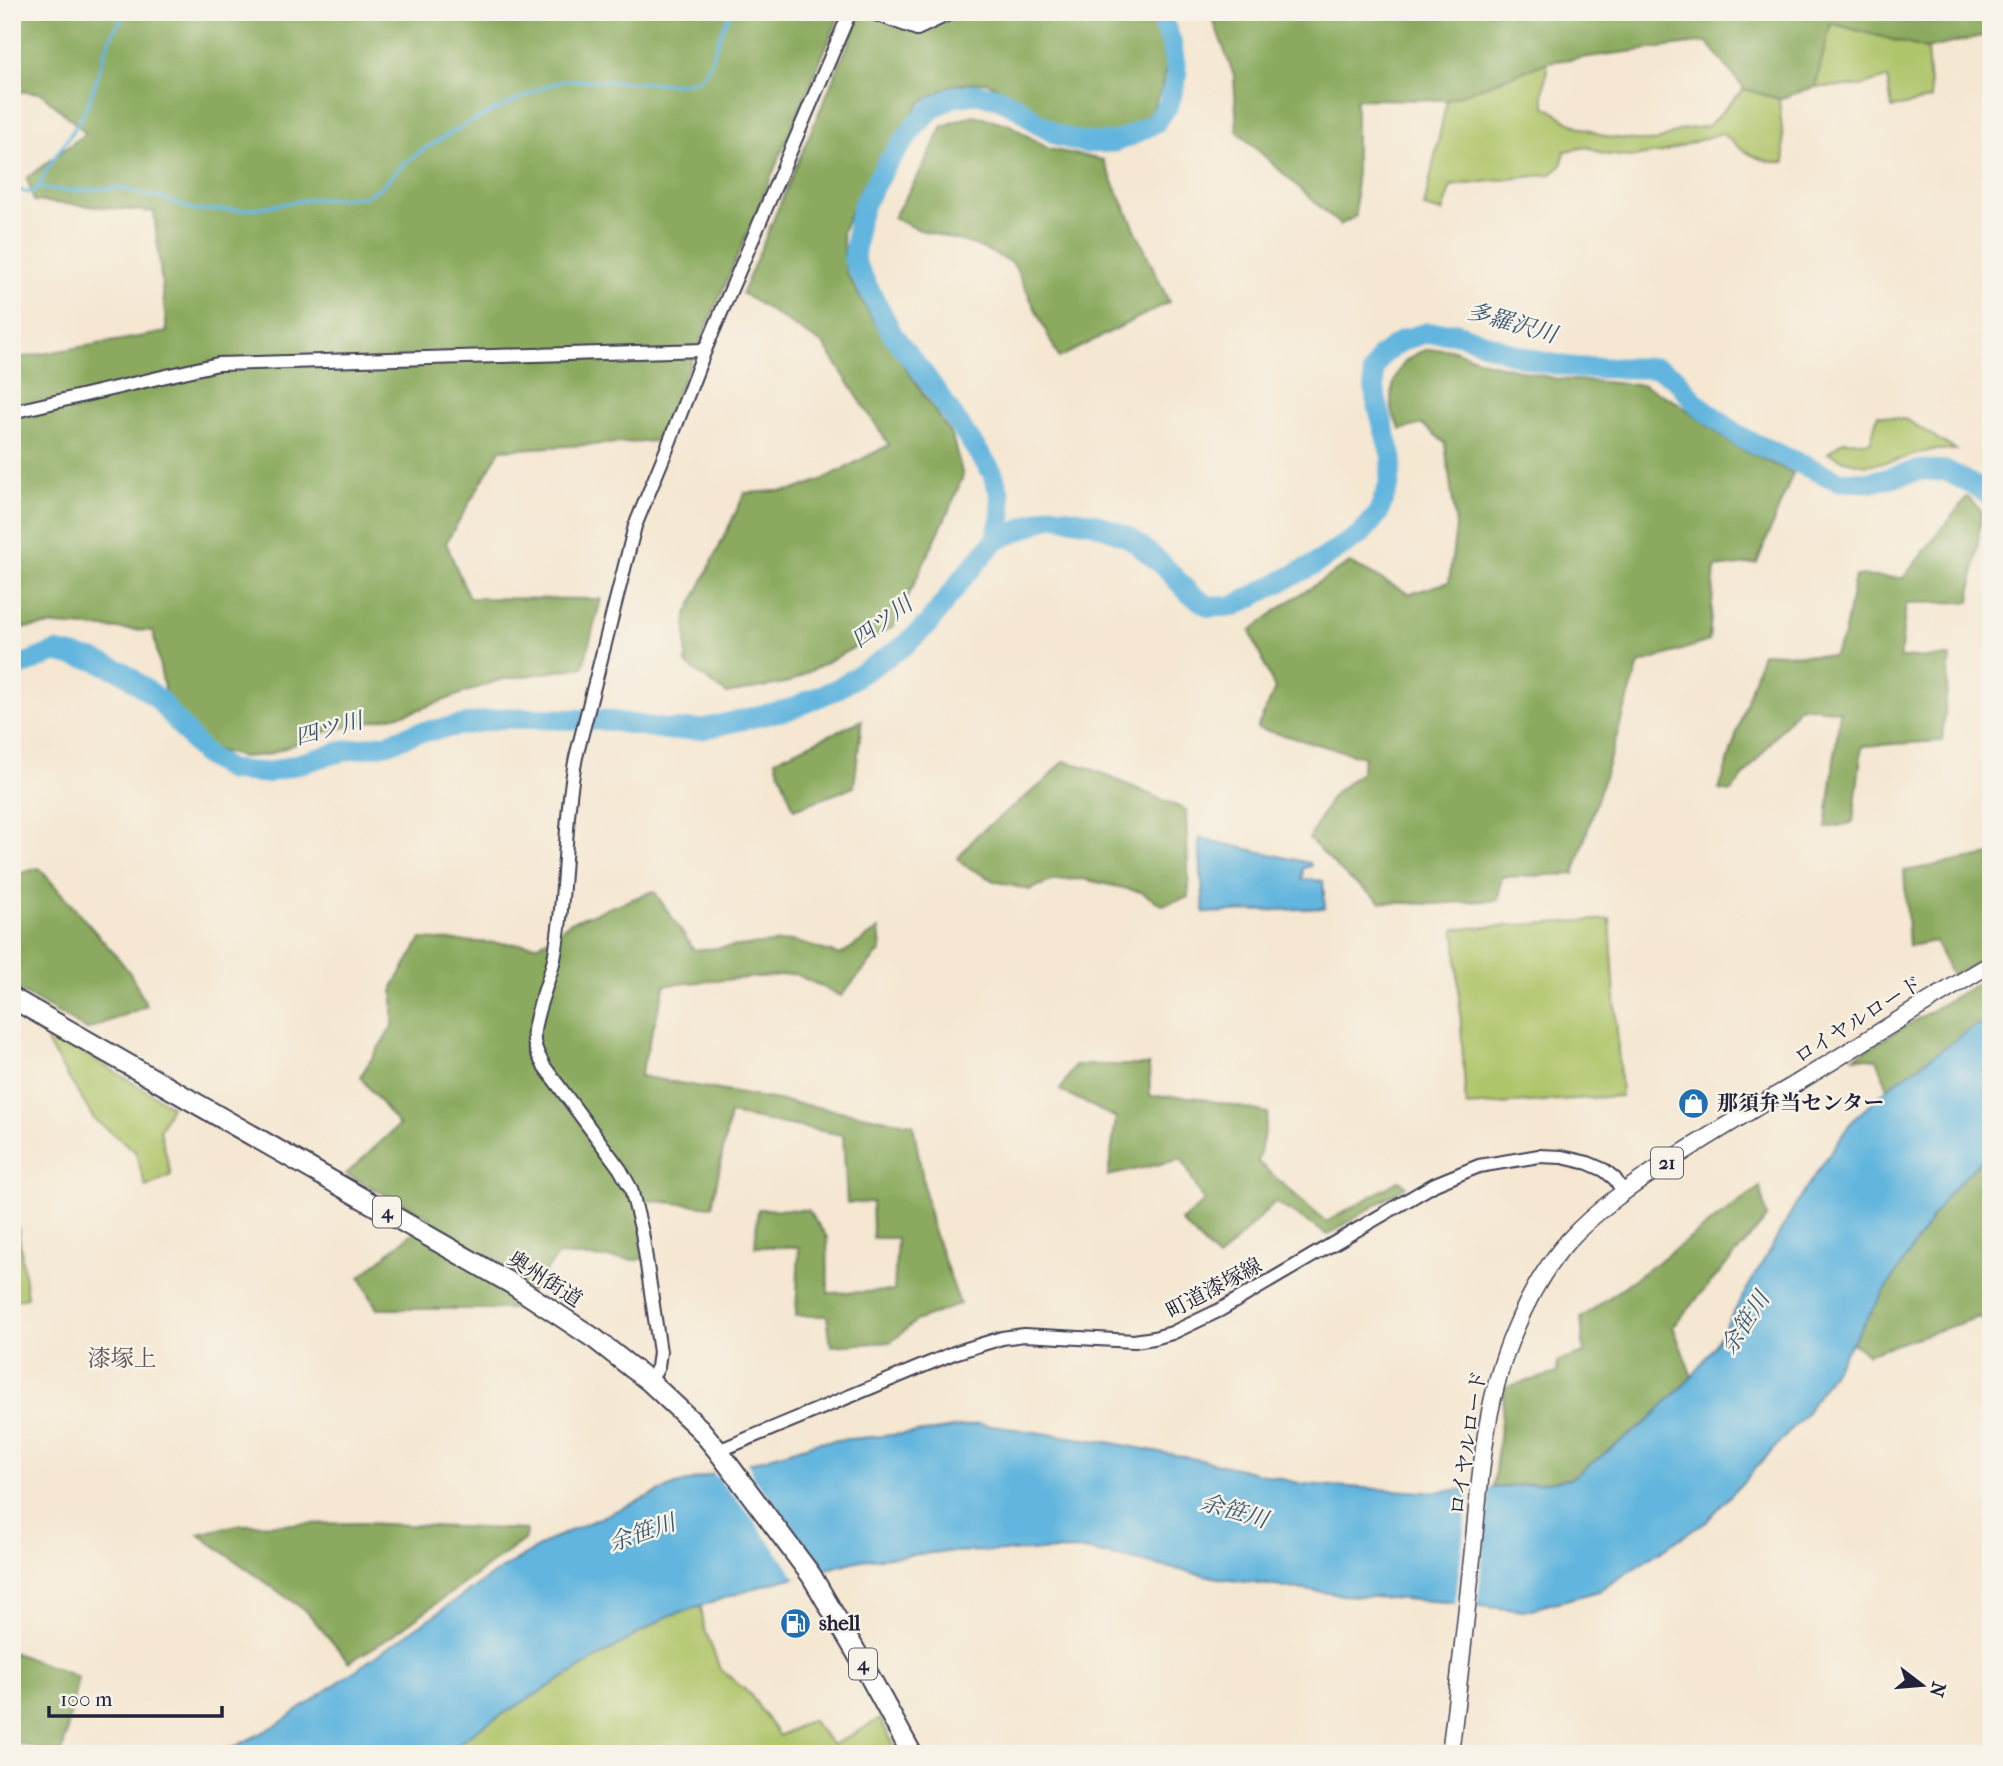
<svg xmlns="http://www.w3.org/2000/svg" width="2003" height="1766" viewBox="0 0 2003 1766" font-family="'IM FELL French Canon','Noto Serif JP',serif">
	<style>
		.green { fill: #afc56a; stroke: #687452; stroke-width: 2 }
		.forest { fill: #8baa5e; stroke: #56664c; stroke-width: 2 }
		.water { fill: #62b5de; stroke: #426c8c; stroke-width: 2 }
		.pier { fill: #f5e7d1 }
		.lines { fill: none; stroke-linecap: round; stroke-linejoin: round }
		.stream { stroke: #62b5de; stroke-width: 3.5 }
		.river { stroke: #62b5de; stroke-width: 21 }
		.minor-casing { stroke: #424052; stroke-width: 16 }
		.major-casing { stroke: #424052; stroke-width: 19 }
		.highway-casing { stroke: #424052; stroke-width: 23 }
		.minor { stroke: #fff; stroke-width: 12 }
		.major { stroke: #fff; stroke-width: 16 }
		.highway { stroke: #fff; stroke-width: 19 }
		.labels { text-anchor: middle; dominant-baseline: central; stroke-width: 5; stroke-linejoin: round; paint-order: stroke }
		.shield { fill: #f7f3e8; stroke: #62616f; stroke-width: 2 }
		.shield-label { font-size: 19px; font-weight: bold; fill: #22223b }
		.street-label { font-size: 21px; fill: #22223b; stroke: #f7f3e8 }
		.poi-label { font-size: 21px; font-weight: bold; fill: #22223b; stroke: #f7f3e8; text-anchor: start }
		.water-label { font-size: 23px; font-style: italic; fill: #385574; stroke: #f7f3e8 }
		.neighbourhood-label { font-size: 23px; fill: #635259; stroke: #f7f3e8 }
	</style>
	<rect width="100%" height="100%" fill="#f7f3e8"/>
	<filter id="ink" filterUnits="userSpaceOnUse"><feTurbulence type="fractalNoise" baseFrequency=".0143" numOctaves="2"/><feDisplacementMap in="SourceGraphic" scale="14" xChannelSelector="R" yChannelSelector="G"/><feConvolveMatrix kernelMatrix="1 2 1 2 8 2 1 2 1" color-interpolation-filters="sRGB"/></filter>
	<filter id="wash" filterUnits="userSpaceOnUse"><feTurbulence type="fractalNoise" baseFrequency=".00686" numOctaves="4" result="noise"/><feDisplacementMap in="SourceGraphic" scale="28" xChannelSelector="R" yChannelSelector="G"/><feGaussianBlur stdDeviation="1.57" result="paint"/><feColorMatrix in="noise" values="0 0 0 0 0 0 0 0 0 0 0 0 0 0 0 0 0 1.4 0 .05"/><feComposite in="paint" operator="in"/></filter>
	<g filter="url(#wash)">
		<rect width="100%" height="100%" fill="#f5e7d1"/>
		<g class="green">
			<polygon points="1830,23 1927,49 1931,99 1892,108 1887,78 1860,86 1815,87"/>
			<path d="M1548,62L1543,95L1545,106L1575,125L1607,137L1655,142L1680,130L1708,126L1744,89L1779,99L1785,162C1760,165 1739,148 1721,133L1660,153L1630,157L1602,154L1588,147L1565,151L1561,166L1551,174L1451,186L1442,212L1424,207L1447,100Z"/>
			<polygon points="1878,415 1907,420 1956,450 1932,450 1893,461 1866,465 1844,460 1828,453 1843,441 1870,442"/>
			<polygon points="1610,919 1621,1096 1466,1106 1455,929"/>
			<polygon points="43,1028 171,1106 160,1130 171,1175 146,1187 135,1151 94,1119 49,1046"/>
			<polygon points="12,1227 18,1227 27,1297 12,1301"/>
			<polygon points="701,1606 704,1627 720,1669 750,1694 779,1736 811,1720 833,1745 880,1719 899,1754 454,1754 449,1750 481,1727 668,1616"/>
		</g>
		<g class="forest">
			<polygon points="12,12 841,12 726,283 656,441 500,450 446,543 469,598 601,599 583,667 499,680 412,712 328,731 267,755 242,757 208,748 165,693 153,631 56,625 12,629 12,359 167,332 154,212 34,201 27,178 86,133 41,93 12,91"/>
			<polygon points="862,12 1148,12 1162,43 1166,69 1161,91 1149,115 1125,129 1109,135 1091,136 1054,126 1023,100 986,82 952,85 921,102 860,191 842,232 846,272 873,320 952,436 963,476 950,508 894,626 790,682 727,694 686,664 686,616 745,493 794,490 824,479 889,445 824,345 742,293"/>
			<polygon points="1210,12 1991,12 1991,34 1927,49 1831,23 1815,87 1779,99 1744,89 1707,42 1548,62 1447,100 1356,99 1356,216 1340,225 1237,131 1234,76"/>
			<polygon points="973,115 1008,124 1049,149 1103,160 1169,302 1059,358 1013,263 975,245 920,230 893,218 918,176 943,126"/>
			<path d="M1450,349L1489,363L1557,379L1643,385L1677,402L1735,446L1793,473L1757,563L1715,568L1709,641L1639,664L1574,874L1502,877L1498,900L1434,904L1381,902L1347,877L1309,839L1332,796L1361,772L1364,757L1257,728L1275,689L1250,631L1285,604L1350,563L1409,594L1449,582L1456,526L1445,443L1422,424L1401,430C1398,424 1393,417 1392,410C1389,386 1398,359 1423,351C1430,348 1442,350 1450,349Z"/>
			<polygon points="1967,497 1982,511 1970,602 1906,603 1900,658 1950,657 1942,741 1862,746 1853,823 1826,828 1840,711 1800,706 1731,792 1719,790 1762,653 1833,656 1844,636 1855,576 1903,578"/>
			<polygon points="862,720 854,787 794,809 775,760"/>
			<polygon points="1064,761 1089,768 1186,810 1189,897 1162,905 1141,892 1083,879 1054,880 1029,890 994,881 964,865 958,858 977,835 1044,782"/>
			<polygon points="1991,855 1991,955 1952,976 1935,941 1909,946 1904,871"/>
			<polygon points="39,868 118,958 130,973 147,1006 87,1030 12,986 12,876"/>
			<polygon points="654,891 694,950 794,941 840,955 879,929 881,950 841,996 795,974 665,985 640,1076 913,1124 931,1224 960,1304 916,1321 891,1342 831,1346 827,1316 796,1316 799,1247 755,1247 758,1209 808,1210 827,1237 828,1293 894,1291 897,1238 873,1238 872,1202 847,1203 843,1135 730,1114 712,1207 646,1200 651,1256 638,1260 558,1255 517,1309 377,1309 360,1277 430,1218 346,1174 399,1125 360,1077 393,1025 393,987 421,939 539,945 571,922"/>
			<polygon points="1991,975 1991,1021 1975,1026 1888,1088 1877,1059 1854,1057"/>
			<polygon points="1075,1065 1149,1065 1150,1096 1193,1097 1268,1113 1258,1162 1326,1222 1400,1180 1406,1186 1328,1235 1275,1202 1218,1259 1181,1221 1204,1202 1182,1159 1108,1176 1116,1118 1060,1090"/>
			<polygon points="1991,1150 1991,1317 1976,1318 1867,1354 1851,1342 1946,1196"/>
			<polygon points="1760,1187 1767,1218 1673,1326 1692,1377 1646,1423 1570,1479 1493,1488 1505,1387 1557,1373 1557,1362 1584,1353 1581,1318"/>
			<polygon points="361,1523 527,1530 524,1540 383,1642 349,1662 307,1612 198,1534 237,1525"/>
			<polygon points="12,1652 78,1677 62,1754 12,1742"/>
		</g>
		<g class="water">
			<polygon points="1199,838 1310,863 1311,866 1303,868 1302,879 1323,881 1325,908 1204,913"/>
			<polygon points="1991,1021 1991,1150 1946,1196 1805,1415 1707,1521 1599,1591 1524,1611 1448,1602 1343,1595 1223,1579 1085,1550 941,1552 861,1560 765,1585 668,1616 481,1727 444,1754 220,1754 277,1725 489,1577 554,1538 670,1487 819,1442 933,1431 978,1424 1113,1443 1206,1461 1303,1484 1423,1492 1511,1487 1570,1479 1646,1423 1692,1377 1714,1346 1804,1191 1852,1121 1888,1088 1975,1026"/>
		</g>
		<g class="pier">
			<polygon points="747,1459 753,1478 773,1501 823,1571 796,1578 750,1515 710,1470"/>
			<polygon points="1490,1485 1477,1609 1455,1606 1469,1486"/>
		</g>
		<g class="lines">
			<g class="stream">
				<path d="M12,186C19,190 24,194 32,192C40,189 43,176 47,169C59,149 75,131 85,110C102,78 101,37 129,12"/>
				<path d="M37,188L68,191L118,188L161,198L195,210H244L307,200L364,197L381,187L401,166L424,149L468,123L549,85L567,80L681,84C686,82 694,81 698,79C717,67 716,28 733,12"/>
			</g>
			<g class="river">
				<polyline points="995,541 1051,516 1094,523 1130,538 1163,565 1190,594 1210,607 1234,606 1315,564 1361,534 1378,514 1389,484 1392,458 1376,400 1373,372 1381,356 1403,340 1426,333 1457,333 1513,354 1542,362 1577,368 1656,368 1674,377 1697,404 1740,437 1839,481 1870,482 1922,470 1947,471 1991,495"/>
				<polyline points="12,669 55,652 94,660 123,672 158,699 204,754 229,770 266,773 344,751 387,744 416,733 504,718 605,720 669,730 702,729 790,709 837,689 904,646 928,624 962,579 995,541 1002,515 1000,494 992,472 926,377 893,335 854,261 858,223 864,203 886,165 915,126 933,108 953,97 976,94 998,98 1017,107 1040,125 1059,136 1086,143 1114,142 1132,135 1155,123 1169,104 1177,76 1171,41 1159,12"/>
			</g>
		</g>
	</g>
	<g filter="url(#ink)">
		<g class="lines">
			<defs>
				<g id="minor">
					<polyline points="870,12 917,29 953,12"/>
					<polyline points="12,412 218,364 705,350"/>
					<path d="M650,1382L658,1367L660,1352L642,1232L631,1189L620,1169L544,1066C538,1055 532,1044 534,1031C537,1006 549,983 554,959C567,892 563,823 576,757L635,526L666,451L705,350L850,12"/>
					<polyline points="718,1451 954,1353 1002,1338 1024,1335 1134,1341 1154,1338 1172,1333 1220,1310 1435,1184 1479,1166 1539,1156 1562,1157 1588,1163 1604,1170 1615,1179 1624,1193"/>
				</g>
				<path id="major" d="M1450,1754C1459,1682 1467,1610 1474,1539C1481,1469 1486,1397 1514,1332C1527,1300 1545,1267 1568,1241C1597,1209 1634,1184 1671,1160C1713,1133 1755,1108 1797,1083C1862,1044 1925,1002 1991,964"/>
				<polyline id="highway" points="12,998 512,1284 595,1339 650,1382 700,1429 718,1451 811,1575 859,1657 912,1754"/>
			</defs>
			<use href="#minor" class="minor-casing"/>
			<use href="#major" class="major-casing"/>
			<use href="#highway" class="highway-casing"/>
			<use href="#minor" class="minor"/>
			<use href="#major" class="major"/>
			<use href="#highway" class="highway"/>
		</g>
	</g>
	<defs>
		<symbol id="shop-disc" viewBox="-11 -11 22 22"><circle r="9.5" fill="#1f6fb2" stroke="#f7f3e8"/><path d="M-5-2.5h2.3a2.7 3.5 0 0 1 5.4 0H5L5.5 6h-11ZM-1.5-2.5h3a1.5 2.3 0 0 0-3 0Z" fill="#fff"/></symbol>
		<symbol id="fuel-disc" viewBox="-11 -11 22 22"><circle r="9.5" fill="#1f6fb2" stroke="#f7f3e8"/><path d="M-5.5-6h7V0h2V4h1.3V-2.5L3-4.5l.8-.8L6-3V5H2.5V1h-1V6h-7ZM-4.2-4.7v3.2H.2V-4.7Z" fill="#fff"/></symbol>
	</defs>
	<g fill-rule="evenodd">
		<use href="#shop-disc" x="1676" y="1086" width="35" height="35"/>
		<use href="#fuel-disc" x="778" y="1606" width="35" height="35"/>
	</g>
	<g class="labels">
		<g class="shield">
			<rect x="1651" y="1147.5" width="32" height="31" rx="5"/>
			<rect x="373" y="1196.5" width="28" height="31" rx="5"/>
			<rect x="849" y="1648.5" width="28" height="31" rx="5"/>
		</g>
		<g class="shield-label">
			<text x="1667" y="1163">21</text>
			<text x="387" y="1212">4</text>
			<text x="863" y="1664">4</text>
		</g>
		<g class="street-label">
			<text transform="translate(1858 1020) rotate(-32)">ロイヤルロード</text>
			<text transform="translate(545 1279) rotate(33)">奥州街道</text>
			<text transform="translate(1214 1288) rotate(-28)">町道漆塚線</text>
			<text transform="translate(1468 1443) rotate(-81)">ロイヤルロード</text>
		</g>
		<g class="poi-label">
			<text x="1717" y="1103">那須弁当センター</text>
			<text x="819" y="1623">shell</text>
		</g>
		<g class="water-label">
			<text transform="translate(1512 323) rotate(16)">多羅沢川</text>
			<text transform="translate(882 622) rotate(-37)">四ツ川</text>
			<text transform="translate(329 729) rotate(-15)">四ツ川</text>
			<text transform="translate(1745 1323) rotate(-57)">余笹川</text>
			<text transform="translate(1234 1511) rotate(16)">余笹川</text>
			<text transform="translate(642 1533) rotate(-19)">余笹川</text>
		</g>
		<g class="neighbourhood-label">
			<text x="122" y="1358">漆塚上</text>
		</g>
	</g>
	<rect width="2003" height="1766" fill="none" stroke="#f7f3e8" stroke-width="42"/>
	<g transform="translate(1922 1685) rotate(106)" stroke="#f7f3e8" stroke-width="5" paint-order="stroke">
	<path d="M0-5L12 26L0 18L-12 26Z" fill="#22223b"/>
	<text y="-10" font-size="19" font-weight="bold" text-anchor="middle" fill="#22223b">N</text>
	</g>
	<path d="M49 1706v10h173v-10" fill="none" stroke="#22223b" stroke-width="3.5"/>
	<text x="60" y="1706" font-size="21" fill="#22223b" stroke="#f7f3e8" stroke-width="5" paint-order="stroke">100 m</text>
</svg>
